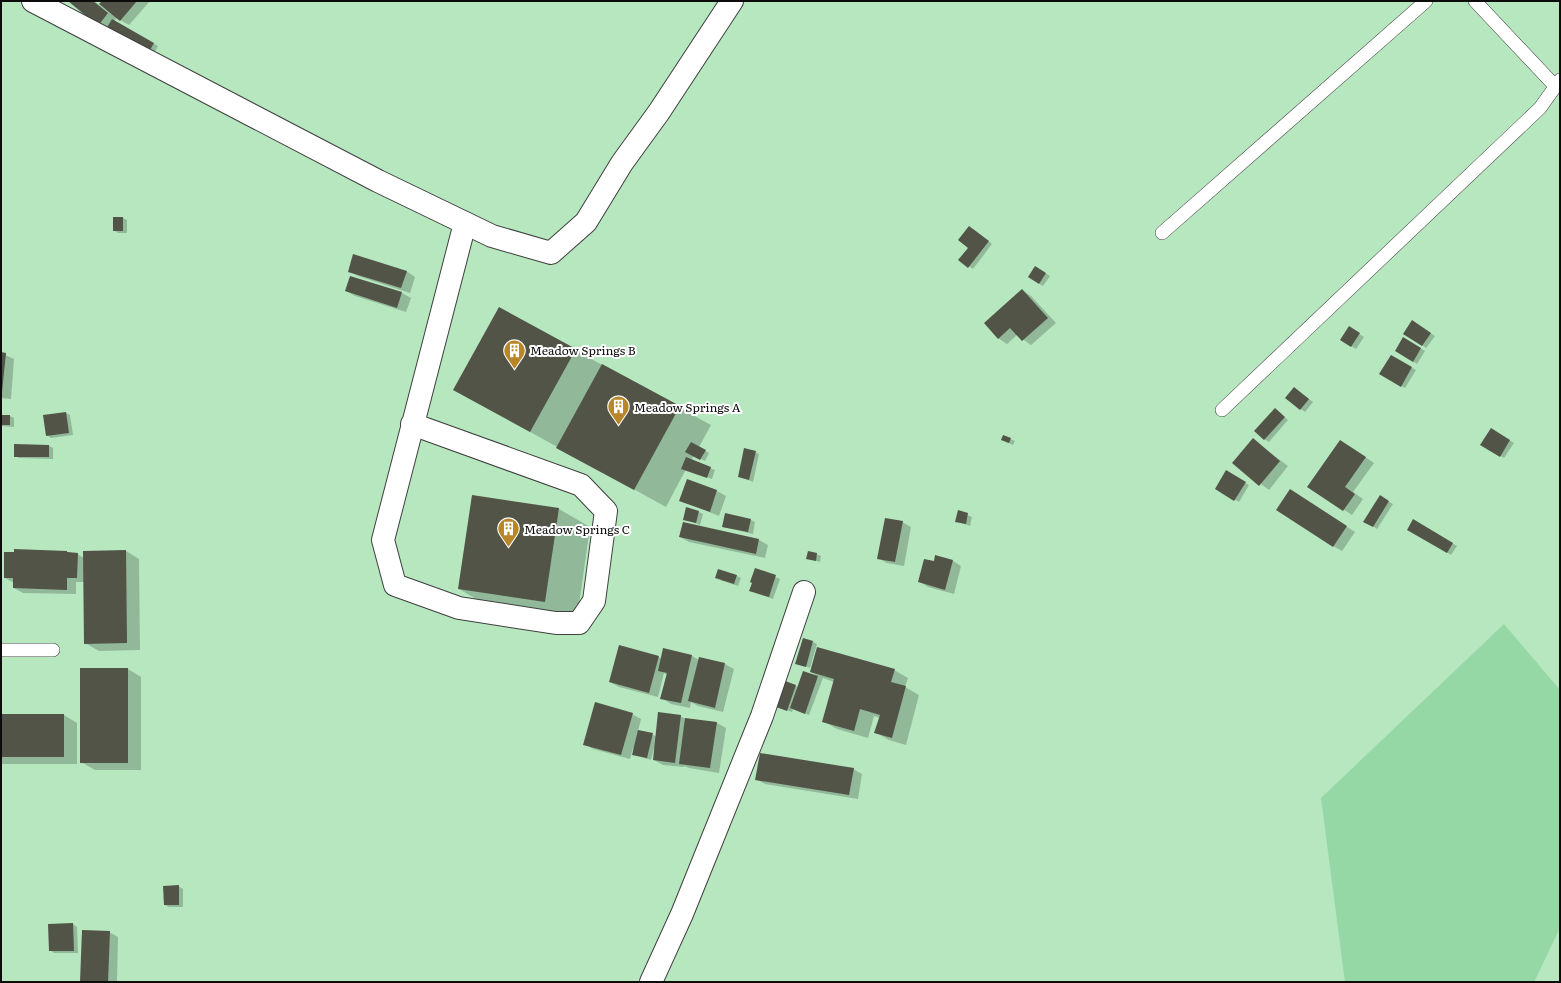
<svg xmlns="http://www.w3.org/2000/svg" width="1561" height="983" viewBox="0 0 1561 983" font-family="Literata,serif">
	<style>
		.green { fill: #b6e7bf }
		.forest { fill: #95d8a6 }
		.shadow { fill: #0003 }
		.building { fill: #535448 }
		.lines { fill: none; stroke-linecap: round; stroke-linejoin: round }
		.lane-casing { stroke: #3f3f3f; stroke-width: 14 }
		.street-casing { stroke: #3f3f3f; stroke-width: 24 }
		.lane { stroke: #fff; stroke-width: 13 }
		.street { stroke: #fff; stroke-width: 22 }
		.labels { text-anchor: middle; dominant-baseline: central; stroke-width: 4; stroke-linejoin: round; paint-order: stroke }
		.poi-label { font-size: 12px; fill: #0c0c0c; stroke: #fff; text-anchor: start }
	</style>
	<rect width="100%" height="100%" fill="#f5ffeb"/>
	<rect class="green" x="1" y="1" width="1559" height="981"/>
	<polygon class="forest" points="1504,624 1560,690 1560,928 1534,982 1345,982 1321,798"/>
	<g class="shadow">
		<polygon points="69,1 94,1 111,14 112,13 103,1 150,1 129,25 117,18 114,21 158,46 152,57 106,31"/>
		<polygon points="123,218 127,220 127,233 118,233 114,230"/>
		<polygon points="973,229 992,244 973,269 960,260 969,247"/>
		<polygon points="1036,267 1050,276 1043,286 1029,277"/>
		<polygon points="349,271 406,271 415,277 410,293 358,276"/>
		<polygon points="351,277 402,293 411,298 406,312 355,296 346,291"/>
		<polygon points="1022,290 1031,296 1056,323 1031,345 1017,335 1007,344 998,338"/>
		<polygon points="499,308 711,425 699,447 709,453 705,461 694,456 691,460 715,470 712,479 686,469 666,507 454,390"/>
		<polygon points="1417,324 1435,336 1426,348 1422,345"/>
		<polygon points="1349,328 1364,337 1356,349 1341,340"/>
		<polygon points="1403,338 1425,351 1417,364 1396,351"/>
		<polygon points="1,353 14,359 11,399 1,398"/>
		<polygon points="1391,356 1416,370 1405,388 1381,373"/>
		<polygon points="1298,391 1313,402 1305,412 1286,398"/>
		<polygon points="1275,409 1288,420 1269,442 1264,439"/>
		<polygon points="66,413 70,415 73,435 51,438 47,435 44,416"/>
		<polygon points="1,416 10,416 14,418 14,427 1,426"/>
		<polygon points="1492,430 1514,443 1504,458 1482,445"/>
		<polygon points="1003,436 1015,441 1013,445 1006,442"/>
		<polygon points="1253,440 1288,466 1269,490 1233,463"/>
		<polygon points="49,446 53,448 53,459 19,458 15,456"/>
		<polygon points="1349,446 1374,463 1353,492 1363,499 1352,515 1308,486"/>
		<polygon points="755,452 759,454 753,482 739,476"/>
		<polygon points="1226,472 1249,485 1239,502 1217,489"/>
		<polygon points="687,480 717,491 726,496 719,516 680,500"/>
		<polygon points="1291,490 1355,532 1342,551 1333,546"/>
		<polygon points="1380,497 1393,504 1377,529 1365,521"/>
		<polygon points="559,509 590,527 577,619 490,607 459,589"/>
		<polygon points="699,512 703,514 700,525 684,519"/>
		<polygon points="959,512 972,517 970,526 956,521"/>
		<polygon points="751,520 755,522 753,534 723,527"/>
		<polygon points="1413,520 1457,546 1451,555 1408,529"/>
		<polygon points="902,522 911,527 904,566 887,563 878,558"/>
		<polygon points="683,523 759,540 768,545 765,558 689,542 680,537"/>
		<polygon points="126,551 139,559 140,650 99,651 85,643 85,582 76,582 76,594 23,593 14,588 14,583 5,578 67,552 77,554 84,558"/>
		<polygon points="816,554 821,556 820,562 807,558"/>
		<polygon points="953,561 961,566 954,594 928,587 919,581 934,562"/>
		<polygon points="755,569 780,579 773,599 755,593"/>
		<polygon points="737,576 741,578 738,586 720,580"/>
		<polygon points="813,642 817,644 810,668 797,663"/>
		<polygon points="664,649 692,656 699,660 725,664 734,669 723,712 698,706 691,702 690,708 671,704 662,698 667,675 664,673 658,697 619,687 610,682 658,657 662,659"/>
		<polygon points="128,669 141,677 141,770 95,770 81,762"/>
		<polygon points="894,670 908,678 905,687 919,695 906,745 889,740 875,732 880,718 874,716 868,738 837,729 823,721 834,682 823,678 809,715 793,709 792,712 774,706 795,686 798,687 804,672 820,678 811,672"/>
		<polygon points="632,714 641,719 638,731 656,736 680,716 686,719 717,723 726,728 719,773 689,768 684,766 684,767 663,765 654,760 655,748 654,748 651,760 634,755 635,749 633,748 630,759 593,749 585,744"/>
		<polygon points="1,715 64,715 77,723 77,764 1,764"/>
		<polygon points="853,769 862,774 858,799 765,784 756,779"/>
		<polygon points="178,886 183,889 183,907 169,907 165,905"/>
		<polygon points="73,924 77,927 78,953 54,953 50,950 49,925"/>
		<polygon points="109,932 118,937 117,982 81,982"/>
	</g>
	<g class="building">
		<polygon points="68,1 93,1 108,13 98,26"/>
		<polygon points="102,1 137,1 120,21 99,4"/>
		<polygon points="112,19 154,43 147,55 105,31"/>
		<rect x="113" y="217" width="10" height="14"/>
		<polygon points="969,226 989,241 968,268 958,260 968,248 958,240"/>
		<polygon points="353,254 407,271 401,288 348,272"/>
		<polygon points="1035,266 1046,273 1039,284 1028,277"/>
		<polygon points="350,276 402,292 397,308 345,291"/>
		<polygon points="1022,289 1048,318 1022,341 1010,328 998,339 984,323"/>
		<polygon points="499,307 576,349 530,432 453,390"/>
		<polygon points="1412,320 1431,333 1422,346 1403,334"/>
		<polygon points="1349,326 1360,333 1351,347 1340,340"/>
		<polygon points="1403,337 1421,348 1413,362 1395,351"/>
		<polygon points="1,352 6,353 2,392 1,391"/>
		<polygon points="1391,355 1412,367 1401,387 1379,374"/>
		<polygon points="602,364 680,406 634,490 556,448"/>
		<polygon points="1294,387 1309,399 1300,410 1285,398"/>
		<polygon points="1275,408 1285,417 1264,440 1254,431"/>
		<polygon points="66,412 69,433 46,436 43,415"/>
		<rect x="1" y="415" width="9" height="10"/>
		<polygon points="1491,428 1510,440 1500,457 1480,445"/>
		<polygon points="1003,435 1011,438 1009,443 1001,440"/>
		<polygon points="1253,438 1280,461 1259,486 1232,463"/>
		<polygon points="1340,440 1366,457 1345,487 1355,494 1343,511 1307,487"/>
		<polygon points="691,442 706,450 700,460 685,452"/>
		<polygon points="14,444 49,445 49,457 14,457"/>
		<polygon points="744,448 756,451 749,480 738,477"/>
		<polygon points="686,457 711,467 707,478 681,469"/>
		<polygon points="1226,470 1246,482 1234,501 1215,489"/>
		<polygon points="687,479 717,490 710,512 679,501"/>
		<polygon points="1290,489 1347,526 1333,547 1276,510"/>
		<polygon points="472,495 559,508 545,602 458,589"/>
		<polygon points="1380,495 1389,501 1373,527 1363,522"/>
		<polygon points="686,507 699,511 696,523 683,520"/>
		<polygon points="958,510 968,513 966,524 955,522"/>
		<polygon points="725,513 751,519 748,532 722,527"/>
		<polygon points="885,518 903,521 895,562 877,559"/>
		<polygon points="1413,519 1453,543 1447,553 1407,530"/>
		<polygon points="683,522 759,539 756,554 679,537"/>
		<polygon points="14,549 67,551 67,552 78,553 77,578 67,578 67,590 13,588 13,578 4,578 4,552 14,552"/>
		<polygon points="126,550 127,643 84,644 83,551"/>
		<polygon points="808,551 817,553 816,561 806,559"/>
		<polygon points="935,555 953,560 945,590 918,582 924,559 934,561"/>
		<polygon points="755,568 776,575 769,597 749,591 752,583 750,582"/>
		<polygon points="718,569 737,575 734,584 715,578"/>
		<polygon points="803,638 813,641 806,667 795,664"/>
		<polygon points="619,645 659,656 649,693 609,682"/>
		<polygon points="817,647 895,669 891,682 906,686 892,738 874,733 880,715 860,709 854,731 822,722 834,679 810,672"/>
		<polygon points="663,648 692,655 681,703 660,699 667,673 658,671"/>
		<polygon points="699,657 725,663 715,708 688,701"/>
		<rect x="80" y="668" width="48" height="95"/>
		<polygon points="803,671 818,676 805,714 790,708"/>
		<polygon points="777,678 796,685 787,711 768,704"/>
		<polygon points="595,702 633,713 621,755 583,745"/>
		<polygon points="658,712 681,715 675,763 653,760"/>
		<rect x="1" y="714" width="63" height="43"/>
		<polygon points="685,718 717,722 710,768 679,764"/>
		<polygon points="638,730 653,733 647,758 632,755"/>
		<polygon points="760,753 854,768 849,795 755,780"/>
		<polygon points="179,885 179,905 164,905 163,886"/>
		<polygon points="73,923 74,951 49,951 48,924"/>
		<polygon points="82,930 110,931 108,982 80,982"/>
	</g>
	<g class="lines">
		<defs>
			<g id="lane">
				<polyline points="1475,1 1555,86"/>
				<polyline points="1162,233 1426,1"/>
				<polyline points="1222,410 1540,108 1560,80"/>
				<polyline points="1,650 53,650"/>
			</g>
			<g id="street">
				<polyline points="33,1 378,181 492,236 551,253 586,222 622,163 659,112 732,1"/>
				<polyline points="412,424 581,485 606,511 594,601 579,623 556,623 459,608 395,585 383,540 465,223"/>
				<polyline points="651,982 682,914 762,716 804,592"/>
			</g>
		</defs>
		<use href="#lane" class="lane-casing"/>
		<use href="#street" class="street-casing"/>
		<use href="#lane" class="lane"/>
		<use href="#street" class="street"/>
	</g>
	<defs>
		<symbol id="building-pin" viewBox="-11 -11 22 30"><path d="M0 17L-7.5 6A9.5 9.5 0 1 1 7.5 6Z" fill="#b88527" stroke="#fff"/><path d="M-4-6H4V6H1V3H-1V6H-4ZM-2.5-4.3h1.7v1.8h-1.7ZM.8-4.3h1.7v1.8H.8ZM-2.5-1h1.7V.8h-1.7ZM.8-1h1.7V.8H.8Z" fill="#fff"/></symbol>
	</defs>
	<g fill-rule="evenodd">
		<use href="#building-pin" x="502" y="338" width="25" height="34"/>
		<use href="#building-pin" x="606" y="394" width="25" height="34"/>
		<use href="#building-pin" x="496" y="516" width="25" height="34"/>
	</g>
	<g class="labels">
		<g class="poi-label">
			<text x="530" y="350">Meadow Springs B</text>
			<text x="634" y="407">Meadow Springs A</text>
			<text x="524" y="529">Meadow Springs C</text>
		</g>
	</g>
	<rect width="1561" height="983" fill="none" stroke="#0c0c0c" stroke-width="4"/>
</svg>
